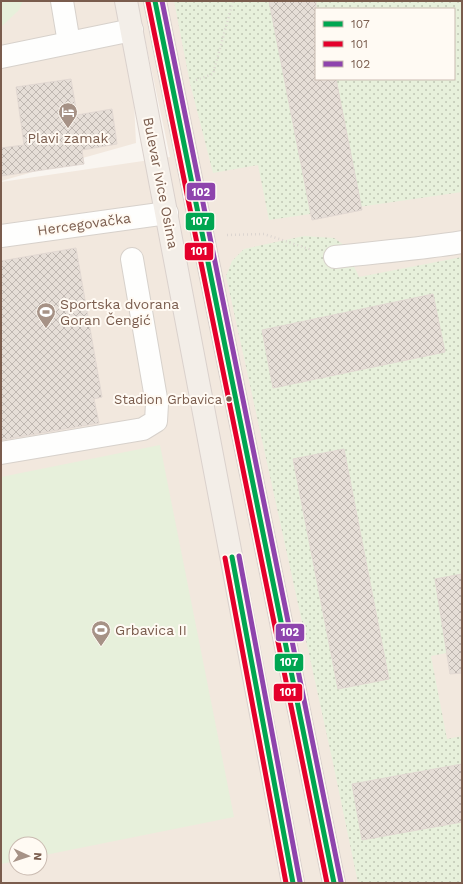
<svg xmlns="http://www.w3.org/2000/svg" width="463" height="884" viewBox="0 0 463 884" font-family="'Work Sans',sans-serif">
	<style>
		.residential { fill: #f2e8de; fill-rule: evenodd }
		.park { fill: url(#park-dots); fill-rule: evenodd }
		.garden { fill: #e7f0db }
		.building { fill: url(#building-cross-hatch); stroke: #e2d8d2 }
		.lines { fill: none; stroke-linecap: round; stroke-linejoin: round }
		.minor-casing { stroke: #d7d1cb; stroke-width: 24 }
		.major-casing { stroke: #dad1cc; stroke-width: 24 }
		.path { stroke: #dcd5d0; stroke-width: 2.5; stroke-dasharray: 1 3; stroke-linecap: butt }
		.minor { stroke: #fefefd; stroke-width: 22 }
		.major { stroke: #f3eee8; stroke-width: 22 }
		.bus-1-casing { stroke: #fffaf3; stroke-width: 8 }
		.bus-2-casing { stroke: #fffaf3; stroke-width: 8 }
		.bus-3-casing { stroke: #fffaf3; stroke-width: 8 }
		.bus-1 { stroke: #00a651; stroke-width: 5 }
		.bus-2 { stroke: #e4002b; stroke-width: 5 }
		.bus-3 { stroke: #8e44ad; stroke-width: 5 }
		.bus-dot { fill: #7a5c4d; stroke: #fffaf3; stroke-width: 1.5 }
		.labels { text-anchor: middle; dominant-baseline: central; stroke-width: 4; stroke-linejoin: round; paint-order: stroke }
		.bus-label { font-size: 13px; fill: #7a5c4d; stroke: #fffaf3; text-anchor: end }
		.poi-label { font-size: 14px; fill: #7a5c4d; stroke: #fffaf3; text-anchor: start }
		.street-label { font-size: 14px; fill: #7a5c4d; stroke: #fffaf3 }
		.line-badge { stroke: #fffaf3; stroke-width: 1.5 }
		.badge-label { font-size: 11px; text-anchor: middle; font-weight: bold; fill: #fff }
	</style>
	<defs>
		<pattern id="park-dots" width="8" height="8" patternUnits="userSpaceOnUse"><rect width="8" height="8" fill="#e7f0db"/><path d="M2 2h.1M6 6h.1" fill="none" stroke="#c0c6b4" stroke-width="1.8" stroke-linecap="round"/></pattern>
		<pattern id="building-cross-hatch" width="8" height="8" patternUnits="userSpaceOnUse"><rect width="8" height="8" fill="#e6ded7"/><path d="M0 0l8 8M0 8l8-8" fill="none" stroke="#bfb7b1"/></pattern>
	</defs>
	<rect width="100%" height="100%" fill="#f9f5f0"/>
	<g class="residential">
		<polygon points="1,1 129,1 136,143 1,181"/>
		<path d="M137,1H462V883H1V182L170,157ZM316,9H454V79H316ZM16,844H40V868H16Z"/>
	</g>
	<g class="park">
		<path d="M174,1H462V192L269,220L258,165L213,173L190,83ZM316,9H454V79H316Z"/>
		<polygon points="304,236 334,238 344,245 359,277 462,257 462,650 431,656 447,739 462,736 462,883 358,883 333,763 226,276 232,261 244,249"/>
	</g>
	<g class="garden">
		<polygon points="1,1 23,1 19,10 1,27"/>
		<polygon points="160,445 234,817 40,856 40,844 16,844 16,861 1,864 1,477"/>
	</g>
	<g class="building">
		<polygon points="269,1 316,1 316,79 336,79 362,210 312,220"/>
		<polygon points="71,79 77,115 112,109 117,144 82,150 84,164 1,176 1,148 24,145 16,87"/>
		<polygon points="76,248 102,397 94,399 99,423 1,440 1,261"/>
		<polygon points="433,294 445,352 273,388 262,330"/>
		<polygon points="344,449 389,679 338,689 293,459"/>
		<polygon points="462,574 462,673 450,674 435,579"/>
		<polygon points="462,764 462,822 362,840 352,784"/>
	</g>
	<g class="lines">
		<defs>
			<g id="minor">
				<polyline points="62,1 69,43 132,30"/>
				<polyline points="1,57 69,43"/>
				<polyline points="1,236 167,213"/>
				<path d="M335,257C377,252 420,249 462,242"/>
				<polyline points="1,453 143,429 156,421 157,404 132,259"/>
			</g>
			<g id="major">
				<polyline points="126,1 293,883"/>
				<polyline points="155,1 334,883"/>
			</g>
		</defs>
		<use href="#minor" class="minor-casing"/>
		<use href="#major" class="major-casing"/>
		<g class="path">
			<polyline points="196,80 213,74 233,1"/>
			<polyline points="227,235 264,234 312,250"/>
		</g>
		<use href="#minor" class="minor"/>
		<use href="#major" class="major"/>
		<defs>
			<g id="bus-1">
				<polyline points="155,1 334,883"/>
				<polyline points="232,557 293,883"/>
			</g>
			<g id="bus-2">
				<polyline points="148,2 327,883"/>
				<polyline points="225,558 286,883"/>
			</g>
			<g id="bus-3">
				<polyline points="162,1 341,882"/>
				<polyline points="239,556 300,882"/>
			</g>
		</defs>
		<use href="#bus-1" class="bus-1-casing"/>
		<use href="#bus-2" class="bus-2-casing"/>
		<use href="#bus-3" class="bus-3-casing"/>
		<use href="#bus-1" class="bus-1"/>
		<use href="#bus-2" class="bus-2"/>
		<use href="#bus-3" class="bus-3"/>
	</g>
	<defs>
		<symbol id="hotel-pin" viewBox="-11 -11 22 30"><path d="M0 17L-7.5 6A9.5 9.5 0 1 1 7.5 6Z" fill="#a69286" stroke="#fffaf3"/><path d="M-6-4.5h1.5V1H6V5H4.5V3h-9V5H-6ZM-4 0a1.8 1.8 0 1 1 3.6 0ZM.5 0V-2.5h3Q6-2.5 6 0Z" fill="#fff"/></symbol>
		<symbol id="stadium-pin" viewBox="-11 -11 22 30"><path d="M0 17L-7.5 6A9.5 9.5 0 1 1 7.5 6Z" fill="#a69286" stroke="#fffaf3"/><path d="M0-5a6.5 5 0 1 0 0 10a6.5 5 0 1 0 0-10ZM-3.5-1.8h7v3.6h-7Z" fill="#fff"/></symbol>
	</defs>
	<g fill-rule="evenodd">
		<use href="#hotel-pin" x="57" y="101" width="22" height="30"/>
		<use href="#stadium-pin" x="35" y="301" width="22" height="30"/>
		<use href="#stadium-pin" x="90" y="619" width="22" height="30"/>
	</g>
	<circle class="bus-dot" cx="229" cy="399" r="3.5"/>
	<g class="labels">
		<g class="bus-label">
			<text x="222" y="399">Stadion Grbavica</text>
		</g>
		<g class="poi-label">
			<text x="68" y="138" text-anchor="middle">Plavi zamak</text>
			<text x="60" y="304">Sportska dvorana<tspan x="60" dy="16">Goran Čengić</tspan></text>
			<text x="115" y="630">Grbavica II</text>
		</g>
		<g class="street-label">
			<text transform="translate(161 183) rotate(79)">Bulevar Ivice Osima</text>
			<text transform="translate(84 224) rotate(-8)">Hercegovačka</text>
		</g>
	</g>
	<g class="line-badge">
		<rect x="186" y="182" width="30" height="19" rx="4" fill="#8e44ad"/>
		<rect x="185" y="212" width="30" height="19" rx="4" fill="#00a651"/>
		<rect x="184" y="242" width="30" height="19" rx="4" fill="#e4002b"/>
		<rect x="275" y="623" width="30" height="19" rx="4" fill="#8e44ad"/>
		<rect x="274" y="653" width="30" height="19" rx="4" fill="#00a651"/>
		<rect x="273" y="683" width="30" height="19" rx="4" fill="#e4002b"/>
	</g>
	<g class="badge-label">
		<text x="201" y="196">102</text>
		<text x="200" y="225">107</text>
		<text x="199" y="255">101</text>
		<text x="290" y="636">102</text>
		<text x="289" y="666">107</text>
		<text x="288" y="696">101</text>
	</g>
	<rect width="463" height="884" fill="none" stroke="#7a5c4d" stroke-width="4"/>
	<rect x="315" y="8" width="140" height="72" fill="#fffaf3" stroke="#cabbb1"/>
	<rect x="323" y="21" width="20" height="6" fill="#00a651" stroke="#cabbb1"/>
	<text x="351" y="28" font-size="12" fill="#7a5c4d">107</text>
	<rect x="323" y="41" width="20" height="6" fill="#e4002b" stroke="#cabbb1"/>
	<text x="351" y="48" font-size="12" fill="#7a5c4d">101</text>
	<rect x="323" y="61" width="20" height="6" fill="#8e44ad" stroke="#cabbb1"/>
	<text x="351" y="68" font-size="12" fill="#7a5c4d">102</text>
	<g transform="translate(28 856) rotate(93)"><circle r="19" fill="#fffaf3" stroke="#cabbb1"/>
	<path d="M0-3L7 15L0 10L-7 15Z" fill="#a69286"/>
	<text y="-6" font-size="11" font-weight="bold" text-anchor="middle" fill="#7a5c4d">N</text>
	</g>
</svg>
